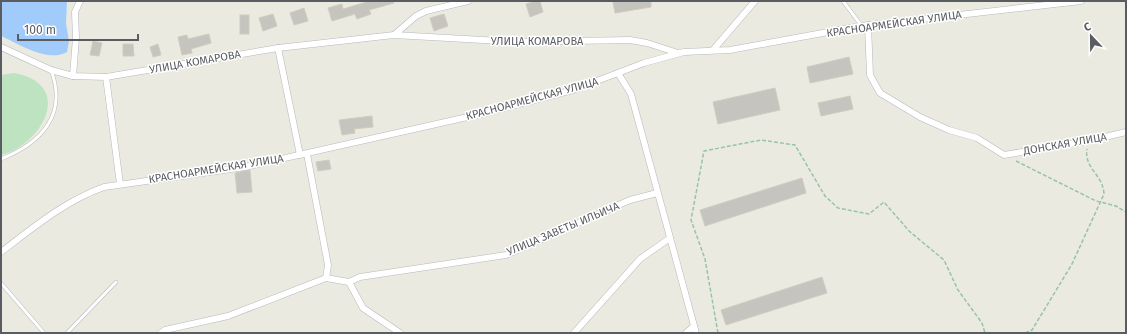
<svg xmlns="http://www.w3.org/2000/svg" width="1127" height="334" viewBox="0 0 1127 334" font-family="'Fira Sans',sans-serif">
	<style>
		.green { fill: #bde3c1 }
		.water { fill: #a1cbfb }
		.building { fill: #c6c4be; stroke: #d0ccbf }
		.lines { fill: none; stroke-linecap: round; stroke-linejoin: round }
		.lane-casing { stroke: #b6b8bd; stroke-width: 4 }
		.street-casing { stroke: #b6b8bd; stroke-width: 7 }
		.path { stroke: #97c3a8; stroke-width: 1.5; stroke-dasharray: 4 2; stroke-linecap: butt }
		.lane { stroke: #fff; stroke-width: 3 }
		.street { stroke: #fff; stroke-width: 6 }
		.labels { text-anchor: middle; dominant-baseline: central; stroke-width: 3; stroke-linejoin: round; paint-order: stroke }
		.street-label { font-size: 11px; fill: #595c61; stroke: #fff }
	</style>
	<rect width="100%" height="100%" fill="#ebeae0"/>
	<path class="green" d="M14,73C77,85 40,146 1,155V75Z"/>
	<path class="water" d="M1,1H67L66,23L69,41L67,52C48,63 19,44 1,36Z"/>
	<g class="building">
		<polygon points="370,1 393,1 394,3 369,10 371,14 357,19 355,14 332,21 328,8 342,4 343,9"/>
		<polygon points="536,1 540,1 543,12 530,17 526,4"/>
		<polygon points="618,1 651,1 651,7 615,13 613,2"/>
		<polygon points="304,8 308,21 294,25 290,13"/>
		<polygon points="273,14 277,26 263,31 259,18"/>
		<polygon points="444,14 448,26 434,31 430,18"/>
		<rect x="240" y="15" width="9" height="19"/>
		<polygon points="209,34 211,43 191,49 192,53 182,55 178,37 187,35 188,39"/>
		<polygon points="93,41 102,43 99,56 90,55"/>
		<polygon points="123,44 133,44 134,56 123,56"/>
		<polygon points="158,44 161,55 153,57 150,47"/>
		<polygon points="849,57 853,74 810,83 807,67"/>
		<polygon points="775,88 780,110 718,124 713,102"/>
		<polygon points="850,96 853,109 821,116 818,103"/>
		<polygon points="372,116 373,127 354,129 355,133 342,135 339,120"/>
		<polygon points="329,160 331,169 318,171 316,162"/>
		<polygon points="250,170 252,192 237,193 235,173"/>
		<polygon points="802,178 806,193 705,226 700,210"/>
		<polygon points="822,277 827,293 726,325 721,310"/>
	</g>
	<g class="lines">
		<defs>
			<g id="lane">
				<polyline points="843,1 861,25"/>
				<path d="M1,159C41,143 68,115 51,70"/>
				<polyline points="1,283 44,333"/>
				<polyline points="67,333 116,282"/>
			</g>
			<g id="street">
				<polyline points="868,25 870,75 880,93 920,117 949,130 977,138 1004,155 1088,141 1126,132"/>
				<polyline points="394,35 416,16 426,11 468,1"/>
				<polyline points="1,47 51,70 73,76 106,77 278,48 394,35 517,42 630,40 647,43 678,53"/>
				<polyline points="278,48 300,155"/>
				<polyline points="713,50 755,1"/>
				<polyline points="618,73 631,94 696,333"/>
				<polyline points="73,76 76,38 75,12 80,1"/>
				<polyline points="106,77 120,184"/>
				<polyline points="307,154 328,265 326,278"/>
				<path d="M1,252C34,227 65,201 104,187L245,167L481,114L573,90L644,63L684,52L730,50L861,26L1081,1"/>
				<polyline points="349,282 363,308 400,333"/>
				<polyline points="161,333 165,330 228,316 326,278 349,282 360,277 506,255 630,200 657,193"/>
				<polyline points="574,333 640,259 670,238"/>
				<polyline points="686,333 694,326"/>
			</g>
		</defs>
		<use href="#lane" class="lane-casing"/>
		<use href="#street" class="street-casing"/>
		<g class="path">
			<polyline points="1016,161 1096,201 1116,206 1126,212"/>
			<polyline points="718,333 705,259 691,220 704,151 761,140 795,145 825,196 838,208 869,214 884,202 909,231 944,260 958,290 982,323 985,333"/>
			<path d="M1025,333L1032,330L1072,264L1104,194C1103,174 1084,169 1087,149"/>
		</g>
		<use href="#lane" class="lane"/>
		<use href="#street" class="street"/>
	</g>
	<g class="labels">
		<g class="street-label">
			<text transform="translate(894 24) rotate(-8)">КРАСНОАРМЕЙСКАЯ УЛИЦА</text>
			<text x="537" y="41">УЛИЦА КОМАРОВА</text>
			<text transform="translate(195 62) rotate(-10)">УЛИЦА КОМАРОВА</text>
			<text transform="translate(532 99) rotate(-15)">КРАСНОАРМЕЙСКАЯ УЛИЦА</text>
			<text transform="translate(1065 144) rotate(-10)">ДОНСКАЯ УЛИЦА</text>
			<text transform="translate(216 169) rotate(-9)">КРАСНОАРМЕЙСКАЯ УЛИЦА</text>
			<text transform="translate(563 229) rotate(-23)">УЛИЦА ЗАВЕТЫ ИЛЬИЧА</text>
		</g>
	</g>
	<rect width="1127" height="334" fill="none" stroke="#595c61" stroke-width="4"/>
	<g transform="translate(1091 36) rotate(338)" stroke="#ffffff" stroke-width="3" paint-order="stroke">
	<path d="M0-3L7 15L0 10L-7 15Z" fill="#595c61"/>
	<text y="-6" font-size="11" font-weight="bold" text-anchor="middle" fill="#595c61">С</text>
	</g>
	<path d="M18 34v6h120v-6" fill="none" stroke="#595c61" stroke-width="2"/>
	<text x="24" y="34" font-size="12" fill="#595c61" stroke="#ffffff" stroke-width="3" paint-order="stroke">100 m</text>
</svg>
